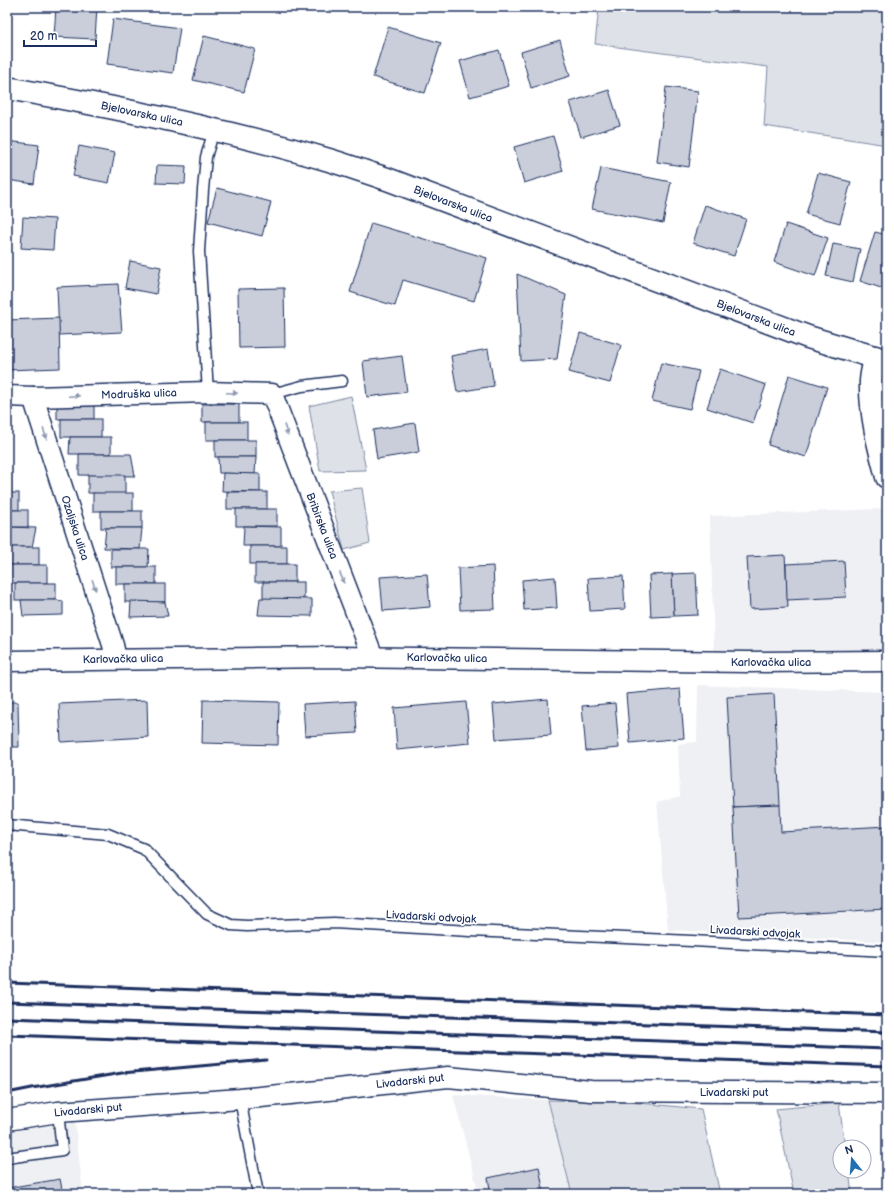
<svg xmlns="http://www.w3.org/2000/svg" width="894" height="1201" viewBox="0 0 894 1201" font-family="'Balsamiq Sans',sans-serif">
	<style>
		.built { fill: #eff0f4 }
		.green { fill: #dee1e7; stroke: #7c88a2 }
		.building { fill: #caceda; stroke: #1b2f5e }
		.lines { fill: none; stroke-linecap: round; stroke-linejoin: round }
		.lane-casing { stroke: #1b2f5e; stroke-width: 13 }
		.street-casing { stroke: #1b2f5e; stroke-width: 23 }
		.secondary-casing { stroke: #1b2f5e; stroke-width: 25 }
		.lane { stroke: #fff; stroke-width: 10 }
		.street { stroke: #fff; stroke-width: 20 }
		.secondary { stroke: #fff; stroke-width: 22 }
		.rail { stroke: #1b2f5e; stroke-width: 3 }
		.oneway { fill: #8d97ae }
		.labels { text-anchor: middle; dominant-baseline: central; stroke-width: 3.5; stroke-linejoin: round; paint-order: stroke }
		.street-label { font-size: 11px; fill: #1b2f5e; stroke: #fff }
	</style>
	<rect width="100%" height="100%" fill="#fff"/>
	<filter id="ink" filterUnits="userSpaceOnUse"><feTurbulence type="fractalNoise" baseFrequency=".025" numOctaves="2"/><feDisplacementMap in="SourceGraphic" scale="8" xChannelSelector="R" yChannelSelector="G"/><feConvolveMatrix kernelMatrix="1 2 1 2 8 2 1 2 1" color-interpolation-filters="sRGB"/></filter>
	<g filter="url(#ink)">
		<g class="built">
			<polygon points="882,509 887,530 887,652 714,651 710,516"/>
			<polygon points="698,685 887,692 887,942 668,930 657,802 680,796 678,744 697,742"/>
			<polygon points="453,1095 548,1100 572,1194 479,1194"/>
			<polygon points="75,1123 83,1194 7,1194 7,1133 35,1127"/>
		</g>
		<g class="green">
			<polygon points="599,7 887,7 887,145 764,126 768,67 595,44"/>
			<polygon points="351,396 366,470 320,471 309,406"/>
			<polygon points="362,488 370,543 344,550 329,491"/>
			<polygon points="548,1100 629,1102 701,1109 720,1194 572,1194"/>
			<polygon points="839,1103 845,1147 840,1147 840,1171 849,1171 852,1194 794,1194 776,1109"/>
		</g>
		<g class="building">
			<polygon points="7,7 11,7 9,28 7,28"/>
			<polygon points="56,7 97,7 95,39 54,37"/>
			<polygon points="113,19 180,28 173,73 107,64"/>
			<polygon points="388,27 441,43 425,93 373,77"/>
			<polygon points="204,36 255,49 244,92 193,80"/>
			<polygon points="560,40 570,76 531,88 521,52"/>
			<polygon points="499,50 509,86 470,97 460,61"/>
			<polygon points="666,87 698,91 689,167 657,162"/>
			<polygon points="609,90 620,125 581,137 570,102"/>
			<polygon points="553,136 563,171 524,183 514,147"/>
			<polygon points="7,141 39,145 34,184 7,180"/>
			<polygon points="79,146 115,153 109,183 73,176"/>
			<polygon points="157,165 186,166 185,184 156,183"/>
			<polygon points="601,168 671,182 663,223 592,209"/>
			<polygon points="818,173 851,182 840,223 806,214"/>
			<polygon points="217,188 271,202 262,236 208,222"/>
			<polygon points="705,205 746,219 734,256 693,243"/>
			<polygon points="23,217 55,219 53,250 21,248"/>
			<polygon points="371,223 487,258 474,301 403,280 395,306 350,292"/>
			<polygon points="786,224 828,238 815,276 774,262"/>
			<polygon points="875,232 887,235 887,290 860,281"/>
			<polygon points="833,244 860,249 853,282 826,276"/>
			<polygon points="130,261 161,267 156,294 125,288"/>
			<polygon points="517,274 566,295 557,359 521,361"/>
			<polygon points="118,284 122,332 59,335 57,287"/>
			<polygon points="284,288 285,347 239,348 238,289"/>
			<polygon points="59,318 60,368 7,370 7,320"/>
			<polygon points="580,333 621,345 610,383 569,372"/>
			<polygon points="488,349 494,386 457,392 451,356"/>
			<polygon points="402,356 407,392 367,397 363,361"/>
			<polygon points="661,363 699,371 690,409 652,401"/>
			<polygon points="720,369 766,385 753,423 707,408"/>
			<polygon points="789,375 827,387 806,457 768,445"/>
			<rect x="57" y="401" width="37" height="18"/>
			<rect x="202" y="404" width="37" height="18"/>
			<rect x="61" y="419" width="40" height="18"/>
			<rect x="206" y="422" width="41" height="18"/>
			<polygon points="415,423 419,452 377,459 373,430"/>
			<polygon points="70,437 111,437 111,454 69,454"/>
			<rect x="215" y="440" width="41" height="17"/>
			<polygon points="79,454 131,454 135,476 79,475"/>
			<rect x="7" y="456" width="1" height="19"/>
			<polygon points="218,457 256,457 255,474 219,473"/>
			<polygon points="223,473 260,474 260,492 222,491"/>
			<rect x="7" y="475" width="4" height="18"/>
			<polygon points="88,475 125,475 125,494 88,493"/>
			<rect x="227" y="492" width="40" height="17"/>
			<rect x="7" y="493" width="12" height="17"/>
			<rect x="93" y="493" width="40" height="18"/>
			<rect x="236" y="509" width="41" height="17"/>
			<rect x="7" y="510" width="21" height="17"/>
			<rect x="101" y="511" width="41" height="17"/>
			<polygon points="244,526 281,527 281,546 243,546"/>
			<polygon points="7,527 36,528 32,547 7,547"/>
			<polygon points="106,528 142,528 140,549 104,548"/>
			<rect x="250" y="546" width="37" height="18"/>
			<rect x="7" y="547" width="32" height="18"/>
			<polygon points="111,549 149,549 148,567 111,567"/>
			<polygon points="785,555 788,607 750,609 747,557"/>
			<polygon points="844,561 846,597 787,600 786,564"/>
			<rect x="255" y="564" width="40" height="18"/>
			<rect x="7" y="565" width="40" height="18"/>
			<polygon points="493,566 495,609 460,610 458,568"/>
			<rect x="116" y="567" width="40" height="17"/>
			<polygon points="696,573 698,615 674,616 672,574"/>
			<polygon points="427,574 430,607 383,611 380,577"/>
			<polygon points="672,574 674,616 651,617 649,575"/>
			<polygon points="623,576 625,609 590,611 588,578"/>
			<polygon points="555,577 557,608 524,610 522,580"/>
			<rect x="263" y="582" width="41" height="17"/>
			<rect x="15" y="583" width="41" height="17"/>
			<rect x="125" y="584" width="40" height="18"/>
			<polygon points="260,598 312,599 312,616 258,615"/>
			<polygon points="21,600 56,600 63,601 63,615 23,616"/>
			<polygon points="131,601 165,602 168,616 130,617"/>
			<polygon points="680,689 684,738 630,743 626,694"/>
			<polygon points="774,694 780,805 733,807 727,697"/>
			<polygon points="548,699 551,735 496,739 493,704"/>
			<polygon points="147,700 148,737 61,742 59,704"/>
			<polygon points="203,700 279,702 278,745 202,743"/>
			<polygon points="355,701 357,733 305,736 303,704"/>
			<polygon points="7,702 18,702 19,747 7,747"/>
			<polygon points="466,702 470,743 397,750 394,708"/>
			<polygon points="615,703 619,748 586,751 582,706"/>
			<polygon points="780,805 781,832 887,826 887,909 739,917 733,807"/>
			<polygon points="539,1167 544,1194 491,1194 488,1178"/>
			<polygon points="60,1179 63,1194 7,1194 7,1188"/>
		</g>
		<g class="lines">
			<defs>
				<g id="lane">
					<polyline points="208,392 199,251 203,190 206,157 214,130"/>
					<polyline points="272,394 302,386 342,381"/>
					<polyline points="7,825 108,834 144,849 207,914 231,925 247,926 334,923 470,931 692,941 887,951"/>
					<polyline points="240,1099 258,1194"/>
					<polyline points="7,1158 62,1150 58,1112"/>
				</g>
				<g id="street">
					<polyline points="7,396 33,397 208,392 272,394 373,657"/>
					<polyline points="33,397 113,645 116,659"/>
					<polyline points="7,661 337,657 748,662 887,661"/>
					<polyline points="7,1120 58,1112 240,1099 319,1091 448,1077 591,1091 887,1093"/>
				</g>
				<g id="secondary">
					<path d="M7,88C115,107 224,129 329,160C349,166 368,173 387,179L808,337L887,361"/>
					<path d="M875,357C874,366 871,374 871,382C870,414 879,447 887,477"/>
				</g>
			</defs>
			<use href="#lane" class="lane-casing"/>
			<use href="#street" class="street-casing"/>
			<use href="#secondary" class="secondary-casing"/>
			<use href="#lane" class="lane"/>
			<use href="#street" class="street"/>
			<use href="#secondary" class="secondary"/>
			<g class="rail">
				<polyline points="7,983 887,1015"/>
				<polyline points="7,1002 887,1032"/>
				<polyline points="7,1018 887,1049"/>
				<polyline points="7,1035 887,1066"/>
				<polyline points="7,1093 32,1088 122,1073 266,1060"/>
			</g>
		</g>
		<defs><path id="oneway-solid" d="M-6-.8H1V-3.2L6.5 0L1 3.2V.8H-6Z"/></defs>
		<g class="oneway">
			<use href="#oneway-solid" transform="translate(232 393) rotate(2)"/>
			<use href="#oneway-solid" transform="translate(74 396) rotate(-2)"/>
			<use href="#oneway-solid" transform="translate(286 430) rotate(69)"/>
			<use href="#oneway-solid" transform="translate(45 434) rotate(72)"/>
			<use href="#oneway-solid" transform="translate(342 578) rotate(69)"/>
			<use href="#oneway-solid" transform="translate(94 585) rotate(72)"/>
		</g>
	</g>
	<g class="labels">
		<g class="street-label">
			<text transform="translate(142 114) rotate(12)">Bjelovarska ulica</text>
			<text transform="translate(453 204) rotate(21)">Bjelovarska ulica</text>
			<text transform="translate(756 318) rotate(21)">Bjelovarska ulica</text>
			<text transform="translate(139 394) rotate(-2)">Modruška ulica</text>
			<text transform="translate(322 526) rotate(69)">Bribirska ulica</text>
			<text transform="translate(75 528) rotate(72)">Ozaljska ulica</text>
			<text transform="translate(447 658) rotate(1)">Karlovačka ulica</text>
			<text transform="translate(123 659) rotate(-1)">Karlovačka ulica</text>
			<text x="771" y="662">Karlovačka ulica</text>
			<text transform="translate(431 917) rotate(3)">Livadarski odvojak</text>
			<text transform="translate(755 932) rotate(3)">Livadarski odvojak</text>
			<text transform="translate(410 1081) rotate(-6)">Livadarski put</text>
			<text x="734" y="1092">Livadarski put</text>
			<text transform="translate(88 1110) rotate(-5)">Livadarski put</text>
		</g>
	</g>
	<rect width="894" height="1201" fill="none" stroke="#fff" stroke-width="24"/>
	<rect x="12" y="12" width="870" height="1177" fill="none" stroke="#1b2f5e" stroke-width="1.5" filter="url(#ink)"/>
	<g transform="translate(852 1159) rotate(343)"><circle r="19" fill="#ffffff" stroke="#a4acbf"/>
	<path d="M0-3L7 15L0 10L-7 15Z" fill="#1f6fb2"/>
	<text y="-6" font-size="11" font-weight="bold" text-anchor="middle" fill="#1b2f5e">N</text>
	</g>
	<path d="M24 40v6h72v-6" fill="none" stroke="#1b2f5e" stroke-width="2"/>
	<text x="30" y="40" font-size="12" fill="#1b2f5e" stroke="#ffffff" stroke-width="3" paint-order="stroke">20 m</text>
</svg>
